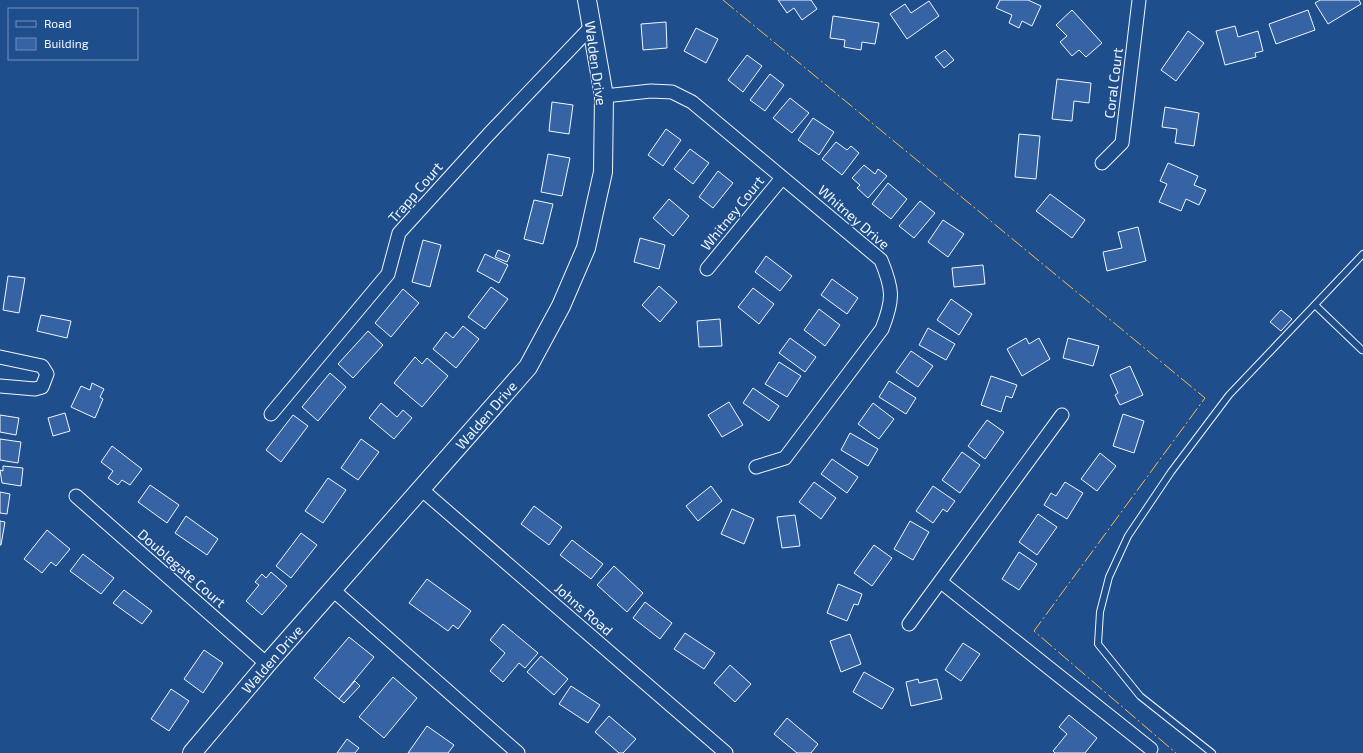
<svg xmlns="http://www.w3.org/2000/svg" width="1363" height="753" viewBox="0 0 1363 753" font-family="'Exo 2',sans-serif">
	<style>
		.building { fill: #3563a3; stroke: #f2f6ff }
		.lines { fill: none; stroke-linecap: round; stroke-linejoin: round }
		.lane-casing { stroke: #f2f6ff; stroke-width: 8 }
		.street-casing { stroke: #f2f6ff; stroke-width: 15 }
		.secondary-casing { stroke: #f2f6ff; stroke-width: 20 }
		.lane { stroke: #1f4e8c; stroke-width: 6 }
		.street { stroke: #1f4e8c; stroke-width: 13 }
		.secondary { stroke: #1f4e8c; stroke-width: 18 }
		.power { stroke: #ffb74d; stroke-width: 1; stroke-dasharray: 14 3 2 3; stroke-linecap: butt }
		.labels { text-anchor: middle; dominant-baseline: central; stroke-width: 3; stroke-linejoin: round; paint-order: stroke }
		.street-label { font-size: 14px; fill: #f2f6ff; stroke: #1f4e8c }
	</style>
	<rect width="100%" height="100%" fill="#1f4e8c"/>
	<g class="building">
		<polygon points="778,0 811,0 817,9 802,20 794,8 787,13"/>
		<polygon points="1000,0 1028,0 1041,6 1032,26 1022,21 1019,28 1009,23 1012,15 996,8"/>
		<polygon points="1320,0 1359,0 1361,4 1328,24 1315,3"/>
		<polygon points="929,1 939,16 907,39 890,14 905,4 911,13"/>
		<polygon points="1072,10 1102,43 1086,57 1079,50 1072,56 1060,42 1067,36 1056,25"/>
		<polygon points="1308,10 1315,30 1276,44 1269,24"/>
		<polygon points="833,16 879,23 875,44 862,42 861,50 844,47 845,40 830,38"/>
		<polygon points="666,22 667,48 643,50 641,24"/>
		<polygon points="1235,26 1238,37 1258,31 1263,51 1255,53 1256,57 1225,65 1216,31"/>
		<polygon points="696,28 718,39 706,63 684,51"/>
		<polygon points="1188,31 1204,43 1176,81 1161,70"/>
		<polygon points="945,50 954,60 944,68 935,57"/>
		<polygon points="747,55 762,66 743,92 728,80"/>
		<polygon points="770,74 784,85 765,111 750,100"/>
		<polygon points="1057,79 1091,83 1089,103 1074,101 1072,121 1052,119"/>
		<polygon points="790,98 809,113 792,133 773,118"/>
		<polygon points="552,102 573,105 569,134 549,131"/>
		<polygon points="1165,107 1199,113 1194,146 1175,143 1177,129 1162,127"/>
		<polygon points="813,118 834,132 819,155 798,140"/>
		<polygon points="666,129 681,140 663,166 648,155"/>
		<polygon points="1019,134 1040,136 1036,179 1015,177"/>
		<polygon points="836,142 847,150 851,146 859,153 842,175 822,159"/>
		<polygon points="690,149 709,163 693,184 674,169"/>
		<polygon points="548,154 570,158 562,196 541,192"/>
		<polygon points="1168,163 1198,176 1194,185 1206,190 1199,205 1186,199 1181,211 1159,202 1167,184 1160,181"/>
		<polygon points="864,165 875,174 878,169 887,176 868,198 857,188 860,185 852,178"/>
		<polygon points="718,171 733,183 713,208 699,197"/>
		<polygon points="888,183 907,199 891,219 872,204"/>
		<polygon points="1050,194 1085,220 1072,238 1036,211"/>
		<polygon points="669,199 689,216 673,236 653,218"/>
		<polygon points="534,200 553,204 543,244 524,239"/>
		<polygon points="920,201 935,213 914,238 899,226"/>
		<polygon points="943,220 964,234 948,257 928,242"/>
		<polygon points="1138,227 1146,261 1107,271 1103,252 1122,248 1118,232"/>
		<polygon points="640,238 665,245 659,269 634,262"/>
		<polygon points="423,240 441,245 430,287 412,282"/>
		<polygon points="498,250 510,255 507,262 495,257"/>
		<polygon points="485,254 508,265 499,283 477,271"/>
		<polygon points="766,256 792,276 780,291 755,272"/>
		<polygon points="983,265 985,284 954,287 952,268"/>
		<polygon points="8,276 25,278 19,313 3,310"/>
		<polygon points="832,279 858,298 847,314 821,295"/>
		<polygon points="659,286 677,302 660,322 642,305"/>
		<polygon points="491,287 508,299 485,329 468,317"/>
		<polygon points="753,288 774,304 759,324 738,307"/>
		<polygon points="403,289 419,303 391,337 375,323"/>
		<polygon points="951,299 972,314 959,335 937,320"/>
		<polygon points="819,309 840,325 825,346 804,330"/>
		<polygon points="1281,310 1292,319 1281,331 1270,322"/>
		<polygon points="41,315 71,321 67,338 37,331"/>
		<polygon points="720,319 722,346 699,347 697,321"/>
		<polygon points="463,326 479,339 456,368 433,349 446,332 453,338"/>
		<polygon points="928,328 955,344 946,360 919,345"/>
		<polygon points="368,331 383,345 353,378 338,364"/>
		<polygon points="790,338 816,357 805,372 779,353"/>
		<polygon points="1026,338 1029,344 1039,338 1050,359 1022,376 1007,349"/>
		<polygon points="1068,338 1099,346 1093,366 1063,358"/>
		<polygon points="911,351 933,366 918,387 896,372"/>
		<polygon points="415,357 422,364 427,358 448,376 422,407 394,383"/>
		<polygon points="779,362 801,376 787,397 765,384"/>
		<polygon points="1130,366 1143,395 1120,405 1115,395 1118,393 1110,375"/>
		<polygon points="330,373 346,387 318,421 302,407"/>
		<polygon points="991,376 1017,385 1012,398 1006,396 1001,412 981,405"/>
		<polygon points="889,381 916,398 906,414 879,397"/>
		<polygon points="92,383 104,389 100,397 103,399 95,418 71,407 81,386 90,390"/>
		<polygon points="753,388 779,406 769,421 743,403"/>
		<polygon points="729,402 743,425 722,437 708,415"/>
		<polygon points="381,403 397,417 403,410 412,418 394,439 369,418"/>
		<polygon points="873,403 894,419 879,439 858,424"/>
		<polygon points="65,413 70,431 53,436 48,418"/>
		<polygon points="1123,414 1144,421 1134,453 1113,446"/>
		<polygon points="0,415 19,418 16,435 0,432"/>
		<polygon points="293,415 308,426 281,462 266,450"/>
		<polygon points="987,420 1004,432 985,459 968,446"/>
		<polygon points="850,433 878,449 868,466 841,450"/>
		<polygon points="0,439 21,442 18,463 0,460"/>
		<polygon points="361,439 379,452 358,480 341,468"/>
		<polygon points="112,446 142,469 130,485 122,480 118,485 108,478 113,471 101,462"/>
		<polygon points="962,452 980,465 960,493 942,480"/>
		<polygon points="1100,453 1116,466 1097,491 1081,479"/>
		<polygon points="832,459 858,477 847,493 821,474"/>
		<polygon points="3,466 23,468 21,486 2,483 0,470 3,471"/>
		<polygon points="328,478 346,490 323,523 305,511"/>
		<polygon points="814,482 836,498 821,519 799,502"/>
		<polygon points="1065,482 1083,493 1067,519 1044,505 1051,493 1056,496"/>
		<polygon points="150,485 179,505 167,523 138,502"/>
		<polygon points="711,486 722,501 698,521 686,506"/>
		<polygon points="933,486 955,501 947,512 943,509 933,523 916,511"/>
		<polygon points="0,492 10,494 7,514 0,513"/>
		<polygon points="534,506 562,527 549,545 521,524"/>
		<polygon points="732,509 754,519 744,544 721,534"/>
		<polygon points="1038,514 1057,527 1037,555 1019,542"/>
		<polygon points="795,515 800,546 782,548 777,517"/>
		<polygon points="186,516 218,539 207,555 175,533"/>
		<polygon points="0,521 5,522 1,545 0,545"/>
		<polygon points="910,521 929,532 913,560 894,549"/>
		<polygon points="47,530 70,549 56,566 51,562 42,573 24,559"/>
		<polygon points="301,533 317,545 291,578 276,566"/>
		<polygon points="572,540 603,564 591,579 560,555"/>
		<polygon points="874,545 892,558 872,586 854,573"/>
		<polygon points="1019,552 1037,564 1019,590 1002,579"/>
		<polygon points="83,554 114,578 101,594 70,571"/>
		<polygon points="614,566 643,593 627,612 597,585"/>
		<polygon points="271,572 287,586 262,615 246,601 259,585 255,582 262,574 266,578"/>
		<polygon points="427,579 471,611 458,629 453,625 448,631 409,603"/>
		<polygon points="838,584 862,594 858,605 854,604 847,621 827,613"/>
		<polygon points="124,590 152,611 142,624 113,603"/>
		<polygon points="645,602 672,623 660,639 633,618"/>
		<polygon points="503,624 538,653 525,668 519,663 503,682 490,671 505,653 490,640"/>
		<polygon points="685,633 715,653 704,669 674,649"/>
		<polygon points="850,634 861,664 841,672 830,641"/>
		<polygon points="349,637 374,657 339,699 314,678"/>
		<polygon points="963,643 980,654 961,681 945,670"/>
		<polygon points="204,650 223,663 203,693 184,679"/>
		<polygon points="541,656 568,679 554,695 527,672"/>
		<polygon points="730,665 751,684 735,702 714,683"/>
		<polygon points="864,672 894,689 882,709 853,692"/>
		<polygon points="393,677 417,698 384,738 359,717"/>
		<polygon points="918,679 919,683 937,679 942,699 911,706 906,682"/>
		<polygon points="355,681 360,686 344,703 339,699"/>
		<polygon points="571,686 600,705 588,723 559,704"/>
		<polygon points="171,689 189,701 169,731 151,719"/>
		<polygon points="1069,715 1097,738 1085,753 1055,753 1053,751 1067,734 1059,727"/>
		<polygon points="609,716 636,739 623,753 619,753 595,732"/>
		<polygon points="787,718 818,744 811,753 797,753 774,734"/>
		<polygon points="427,726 454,745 448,753 408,753"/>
		<polygon points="347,739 359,748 355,753 337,753"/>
	</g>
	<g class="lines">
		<defs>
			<g id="lane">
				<polyline points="1315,305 1362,350"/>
				<polyline points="1212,753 1140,696 1098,644 1100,612 1109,577 1128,536 1171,472 1229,395 1363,254"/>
			</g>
			<g id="street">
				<path d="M604,96L651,91L672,92L692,102L881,260C893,289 894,299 882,329L785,458L756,467"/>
				<polyline points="1102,163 1122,143 1139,0"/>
				<polyline points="707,269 782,178"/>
				<polyline points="0,357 42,366 47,374 42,387 35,389 0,386"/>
				<polyline points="271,414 388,274 399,233 488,135 592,26"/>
				<polyline points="421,489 726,753"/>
				<polyline points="76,496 267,664"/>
				<polyline points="941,582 1151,749"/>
				<polyline points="333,590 518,753"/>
				<polyline points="909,624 1062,415"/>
			</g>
			<polyline id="secondary" points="192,753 267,664 528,367 561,306 586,248 603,172 604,96 587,0"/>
		</defs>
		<use href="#lane" class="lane-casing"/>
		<use href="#street" class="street-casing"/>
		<use href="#secondary" class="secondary-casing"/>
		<use href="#lane" class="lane"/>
		<use href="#street" class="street"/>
		<use href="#secondary" class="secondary"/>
		<polyline class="power" points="723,0 1205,398 1034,631 1176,753"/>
	</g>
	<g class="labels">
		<g class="street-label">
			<text transform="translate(596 63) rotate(82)">Walden Drive</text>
			<text transform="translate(1113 83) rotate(-83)">Coral Court</text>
			<text transform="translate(415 192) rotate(-49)">Trapp Court</text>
			<text transform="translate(732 213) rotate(-51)">Whitney Court</text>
			<text transform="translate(854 217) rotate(41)">Whitney Drive</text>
			<text transform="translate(486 415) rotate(-49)">Walden Drive</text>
			<text transform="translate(182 568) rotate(41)">Doublegate Court</text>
			<text transform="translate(584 609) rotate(41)">Johns Road</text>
			<text transform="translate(272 659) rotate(-49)">Walden Drive</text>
		</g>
	</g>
	<rect x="8" y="8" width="130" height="52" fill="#1f4e8c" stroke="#7391ba"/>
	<rect x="16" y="21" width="20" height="6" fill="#1f4e8c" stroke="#7391ba"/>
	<text x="44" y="28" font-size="12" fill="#f2f6ff">Road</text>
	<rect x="16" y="38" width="20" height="12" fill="#3563a3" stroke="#7391ba"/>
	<text x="44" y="48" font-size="12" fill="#f2f6ff">Building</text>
</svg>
